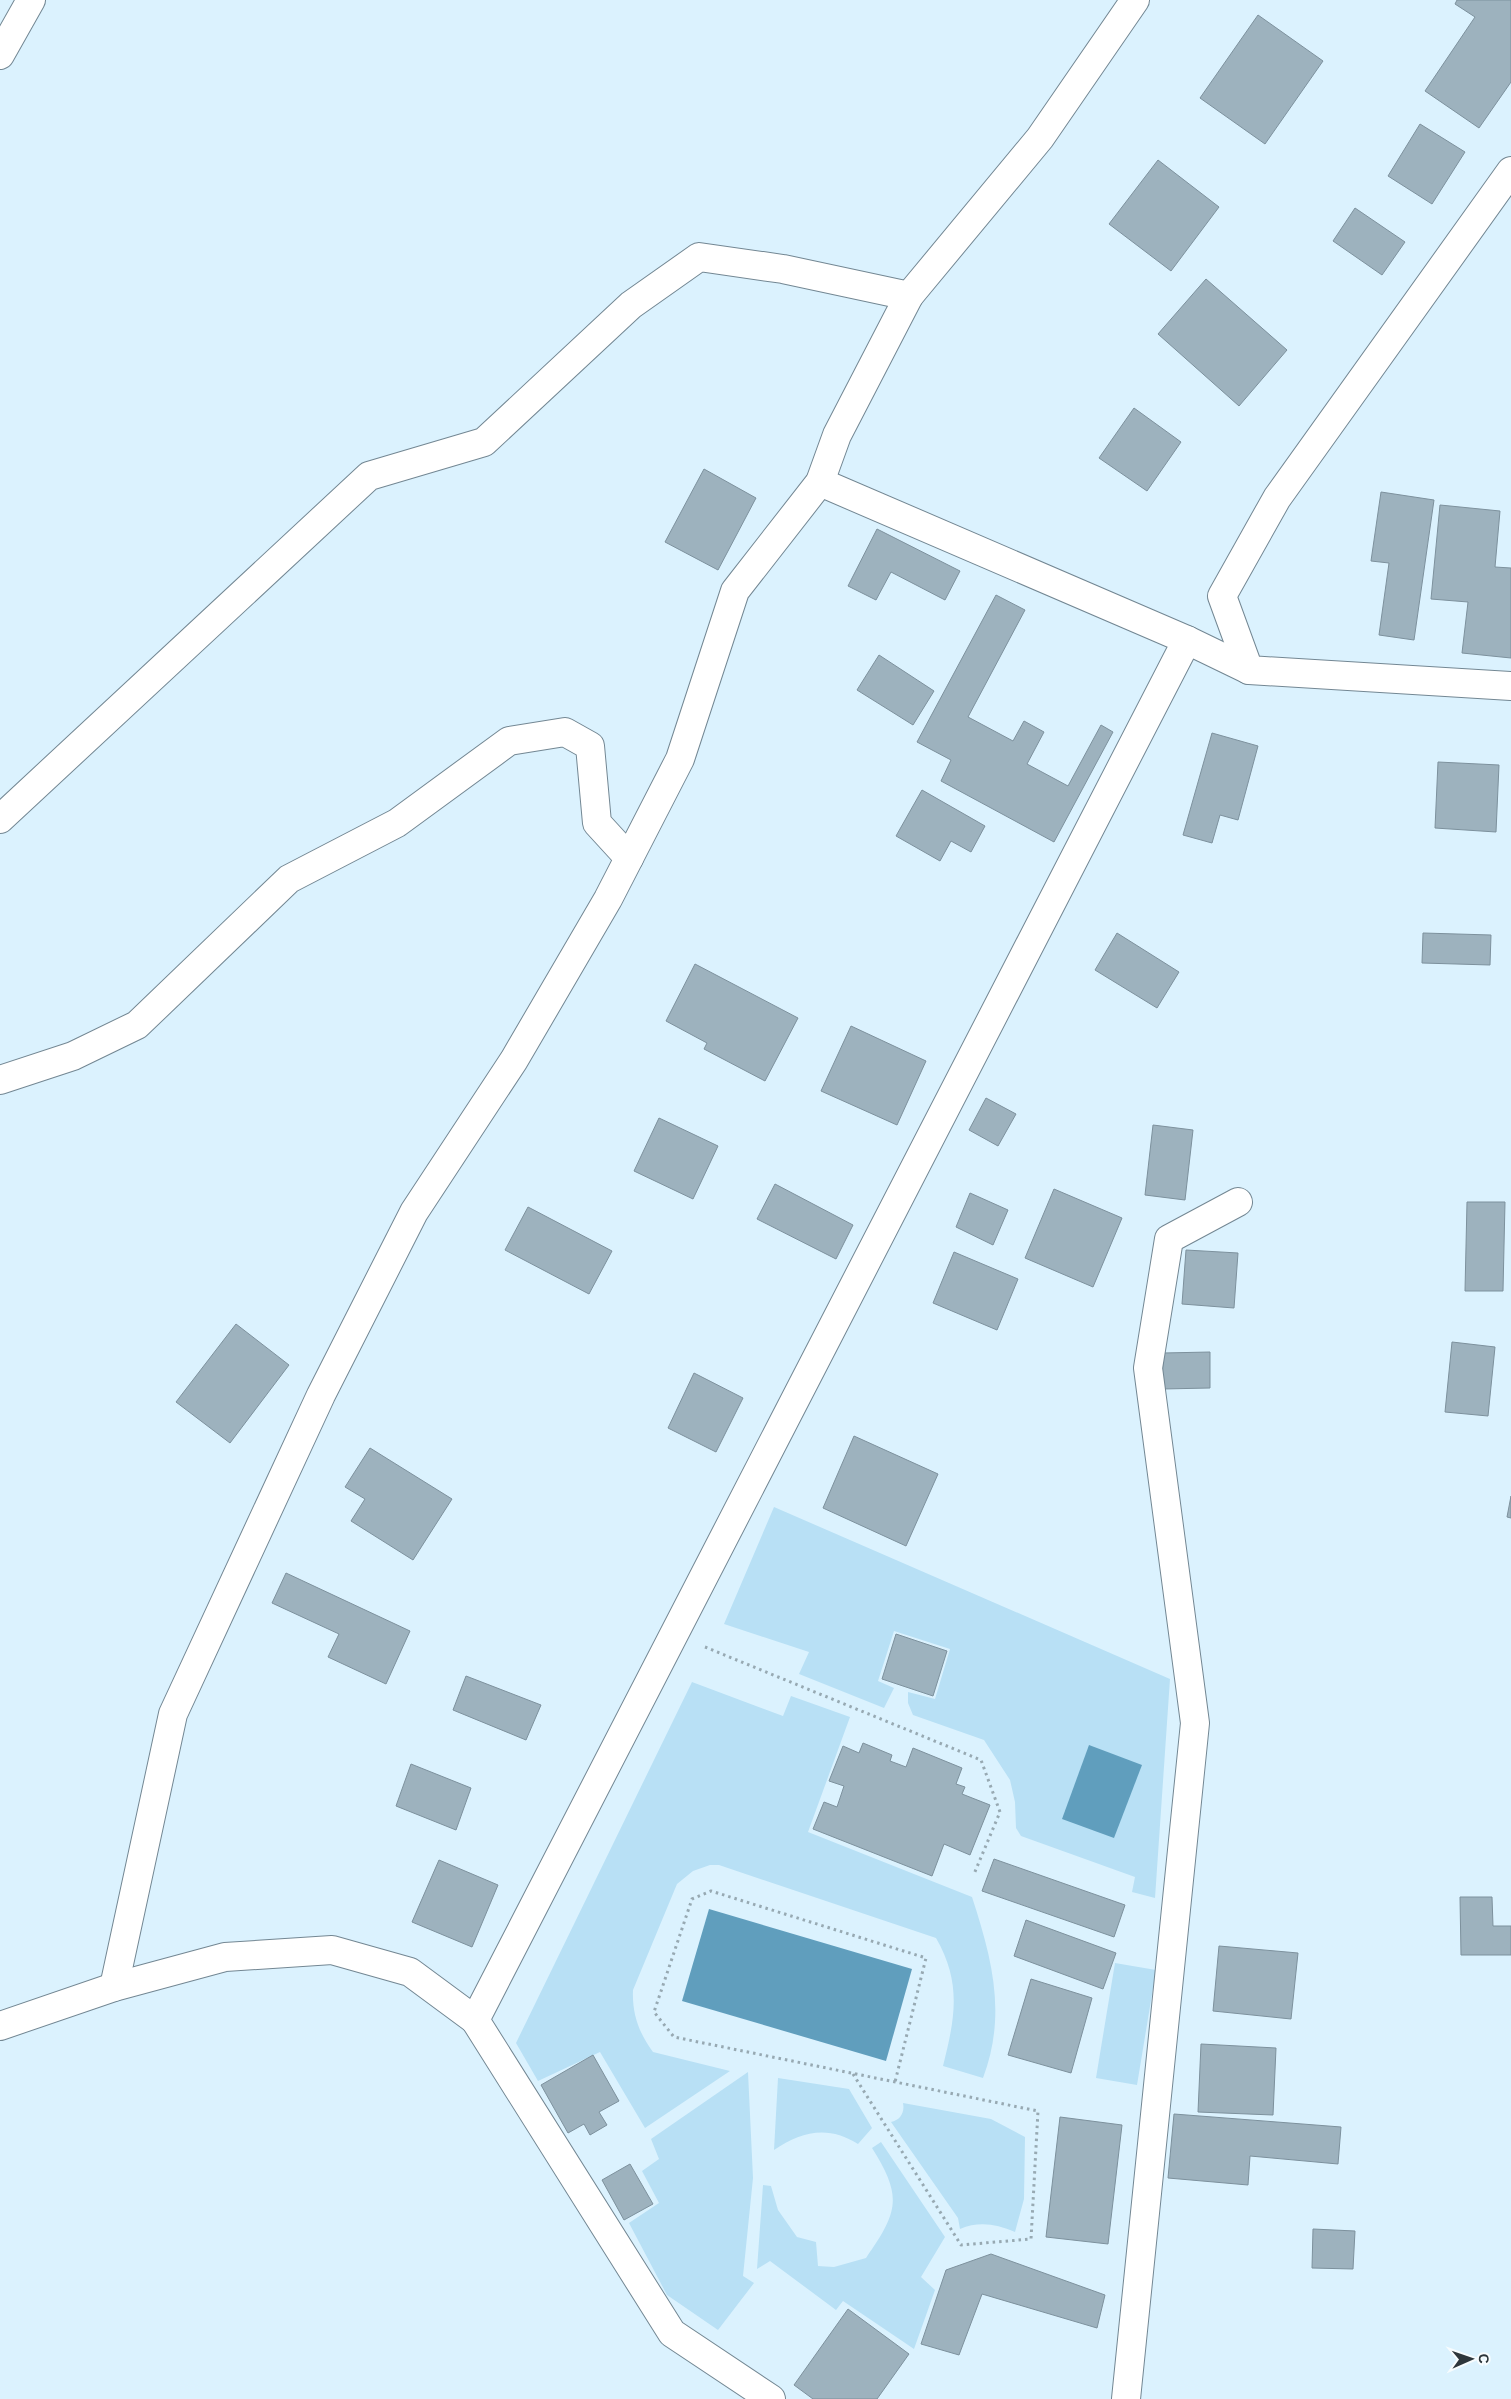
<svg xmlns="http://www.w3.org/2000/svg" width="1511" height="2399" viewBox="0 0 1511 2399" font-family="'Work Sans',sans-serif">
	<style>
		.green { fill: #b8e0f5 }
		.water { fill: #609ebd }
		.building { fill: #9db2be; stroke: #7d919d }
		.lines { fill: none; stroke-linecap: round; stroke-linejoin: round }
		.minor-casing { stroke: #738793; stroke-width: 30 }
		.path { stroke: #97a9b2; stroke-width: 3; stroke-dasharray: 2.5 4; stroke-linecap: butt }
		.minor { stroke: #fff; stroke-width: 28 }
	</style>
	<rect width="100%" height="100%" fill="#dbf2fe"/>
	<g class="green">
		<polygon points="774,1507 1170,1679 1155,1898 1132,1892 1135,1877 1021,1836 1016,1828 1015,1802 1010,1780 984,1740 913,1715 908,1703 908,1692 935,1699 950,1649 894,1631 878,1681 894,1688 884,1708 799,1674 809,1652 724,1624"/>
		<path d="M692,1682L783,1716L791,1696L850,1717L808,1832L972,1897C992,1959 1007,2014 983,2078L943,2066C955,2018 962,1983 936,1938L719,1865H710L693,1871L677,1884L633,1990C632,2014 639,2033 653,2052L730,2071L645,2128L600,2052L538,2081L516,2043Z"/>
		<polygon points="1115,1963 1156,1970 1137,2085 1096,2078"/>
		<polygon points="748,2072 753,2178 743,2276 754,2283 718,2330 667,2295 629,2223 659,2203 642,2171 659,2159 651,2139"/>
		<path d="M778,2078L849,2089L872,2128L858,2144C829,2125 801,2131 774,2150Z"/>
		<path d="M903,2103L991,2119L1025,2137L1024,2199L1015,2232C996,2224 979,2221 960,2229L958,2218L891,2122C900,2120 905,2113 903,2103Z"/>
		<path d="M881,2142L945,2237L921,2277L935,2290L914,2349L843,2301L836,2310L770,2261L757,2269L763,2185L771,2186L778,2210L797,2237L816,2242L818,2266L834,2267L866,2258C898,2212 903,2197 872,2148Z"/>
	</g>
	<g class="water">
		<polygon points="1089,1745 1142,1765 1114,1838 1062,1819"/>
		<polygon points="709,1909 912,1969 886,2061 682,2001"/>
	</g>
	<g class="building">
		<polygon points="1457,0 1511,0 1511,82 1479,128 1425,91 1475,17 1455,4"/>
		<polygon points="1258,15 1323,61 1265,144 1200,98"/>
		<polygon points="1420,124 1465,152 1432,204 1388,176"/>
		<polygon points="1158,160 1219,207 1171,271 1109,224"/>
		<polygon points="1355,208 1405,242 1382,275 1333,241"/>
		<polygon points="1206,279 1287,350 1239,406 1158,334"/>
		<polygon points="1134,408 1181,442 1147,491 1099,458"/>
		<polygon points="704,469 756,498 718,570 665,542"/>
		<polygon points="1381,492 1434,500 1414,640 1379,635 1389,563 1371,561"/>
		<polygon points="1440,505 1500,511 1495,567 1511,568 1511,658 1462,653 1468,602 1431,599"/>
		<polygon points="877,529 960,571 945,600 891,572 876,600 848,586"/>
		<polygon points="996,595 1025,610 968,717 1013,741 1024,721 1044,732 1027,764 1068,786 1101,725 1113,732 1054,842 941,781 951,760 917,742"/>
		<polygon points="879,655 934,691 913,725 857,690"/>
		<polygon points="1212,733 1258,746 1238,820 1220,815 1212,843 1183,835"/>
		<polygon points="1438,762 1499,765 1496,832 1435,828"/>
		<polygon points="922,790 985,826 971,852 951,841 940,861 896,836"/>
		<polygon points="1117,933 1179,972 1157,1008 1095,970"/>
		<polygon points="1423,933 1491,935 1490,965 1422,963"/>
		<polygon points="695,964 798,1018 765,1081 704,1049 707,1043 666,1021"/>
		<polygon points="851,1026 926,1061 897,1125 821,1091"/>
		<polygon points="986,1098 1016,1114 998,1146 969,1130"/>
		<polygon points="659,1118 718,1146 693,1199 634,1171"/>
		<polygon points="1153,1125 1193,1130 1185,1200 1145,1195"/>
		<polygon points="775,1184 853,1225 836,1259 757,1219"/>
		<polygon points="1054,1189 1122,1218 1093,1287 1025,1258"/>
		<polygon points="970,1193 1008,1210 993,1245 956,1227"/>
		<polygon points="1467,1202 1505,1202 1503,1291 1465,1291"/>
		<polygon points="528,1207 612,1251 589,1294 505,1250"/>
		<polygon points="1186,1250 1238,1253 1234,1308 1182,1304"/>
		<polygon points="954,1252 1018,1279 997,1330 933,1303"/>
		<polygon points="236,1324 289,1365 230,1443 176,1402"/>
		<polygon points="1452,1342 1495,1347 1488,1416 1445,1412"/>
		<polygon points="1210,1352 1210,1388 1162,1389 1163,1353"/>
		<polygon points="694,1373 743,1398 716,1452 668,1428"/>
		<polygon points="854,1436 938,1474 906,1546 823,1508"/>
		<polygon points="370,1448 452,1499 413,1560 351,1521 365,1499 345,1487"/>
		<polygon points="1511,1496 1511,1518 1507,1517"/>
		<polygon points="286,1573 410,1631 386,1684 328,1657 339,1634 272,1603"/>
		<polygon points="896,1634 947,1651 933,1696 882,1679"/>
		<polygon points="466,1676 541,1705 526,1740 453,1710"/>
		<polygon points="863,1743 892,1755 890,1761 906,1767 913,1748 962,1768 956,1784 965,1787 962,1794 990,1805 970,1855 944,1844 932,1876 813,1829 824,1802 837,1807 844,1786 829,1781 843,1746 859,1753"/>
		<polygon points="411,1764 471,1788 456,1830 396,1806"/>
		<polygon points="994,1859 1125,1905 1114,1937 982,1891"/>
		<polygon points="439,1860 498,1885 472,1947 412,1922"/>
		<polygon points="1460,1897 1492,1897 1493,1926 1511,1926 1511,1955 1461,1955"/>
		<polygon points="1026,1920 1116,1953 1103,1989 1014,1956"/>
		<polygon points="1219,1946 1298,1953 1291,2019 1213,2011"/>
		<polygon points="1031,1979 1092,1998 1071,2073 1008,2055"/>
		<polygon points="1201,2044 1276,2048 1273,2115 1198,2112"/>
		<polygon points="593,2055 619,2101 599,2112 607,2125 590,2135 584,2124 568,2133 541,2085"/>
		<polygon points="1174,2114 1341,2127 1338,2164 1250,2156 1248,2185 1168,2178"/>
		<polygon points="1060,2117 1122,2125 1108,2244 1046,2237"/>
		<polygon points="630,2164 653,2204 624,2220 602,2180"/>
		<polygon points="1313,2229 1355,2231 1353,2269 1312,2268"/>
		<polygon points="991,2254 1105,2295 1097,2328 982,2294 959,2355 921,2344 946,2270"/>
		<polygon points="848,2309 909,2354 877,2399 813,2399 794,2385"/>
	</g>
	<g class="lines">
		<defs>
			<g id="minor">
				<polyline points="0,55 31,0"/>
				<polyline points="1511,171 1277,498 1222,596 1249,670 1511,686"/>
				<polyline points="820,482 1187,640 1249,670"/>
				<polyline points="0,819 369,476 484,442 631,305 699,257 783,269 909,296"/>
				<polyline points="0,1080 73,1056 137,1025 289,879 397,823 509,741 565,732 590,746 597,823 629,858"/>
				<polyline points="114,1987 173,1714 321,1395 414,1212 514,1060 608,899 680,759 735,591 820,482 837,435 909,296 1040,138 1135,0"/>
				<polyline points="0,2026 114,1987 225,1957 332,1950 410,1972 475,2020"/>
				<polyline points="771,2399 672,2333 475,2020 1187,640"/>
				<polyline points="1126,2399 1195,1723 1148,1368 1169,1239 1238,1202"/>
			</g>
		</defs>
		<use href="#minor" class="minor-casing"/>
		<g class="path">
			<polyline points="705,1647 981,1760 1000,1812 974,1874"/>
			<polyline points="853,2074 961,2245 1031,2239 1038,2111 674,2037 654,2012 692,1899 711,1891 926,1958 895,2082"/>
		</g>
		<use href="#minor" class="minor"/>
	</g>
	<g transform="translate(1471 2359) rotate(88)" stroke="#f7fcfe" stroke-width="4" paint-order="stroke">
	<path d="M0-4L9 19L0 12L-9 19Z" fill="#2d363b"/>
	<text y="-8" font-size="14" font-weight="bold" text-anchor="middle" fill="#2d363b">С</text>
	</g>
</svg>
